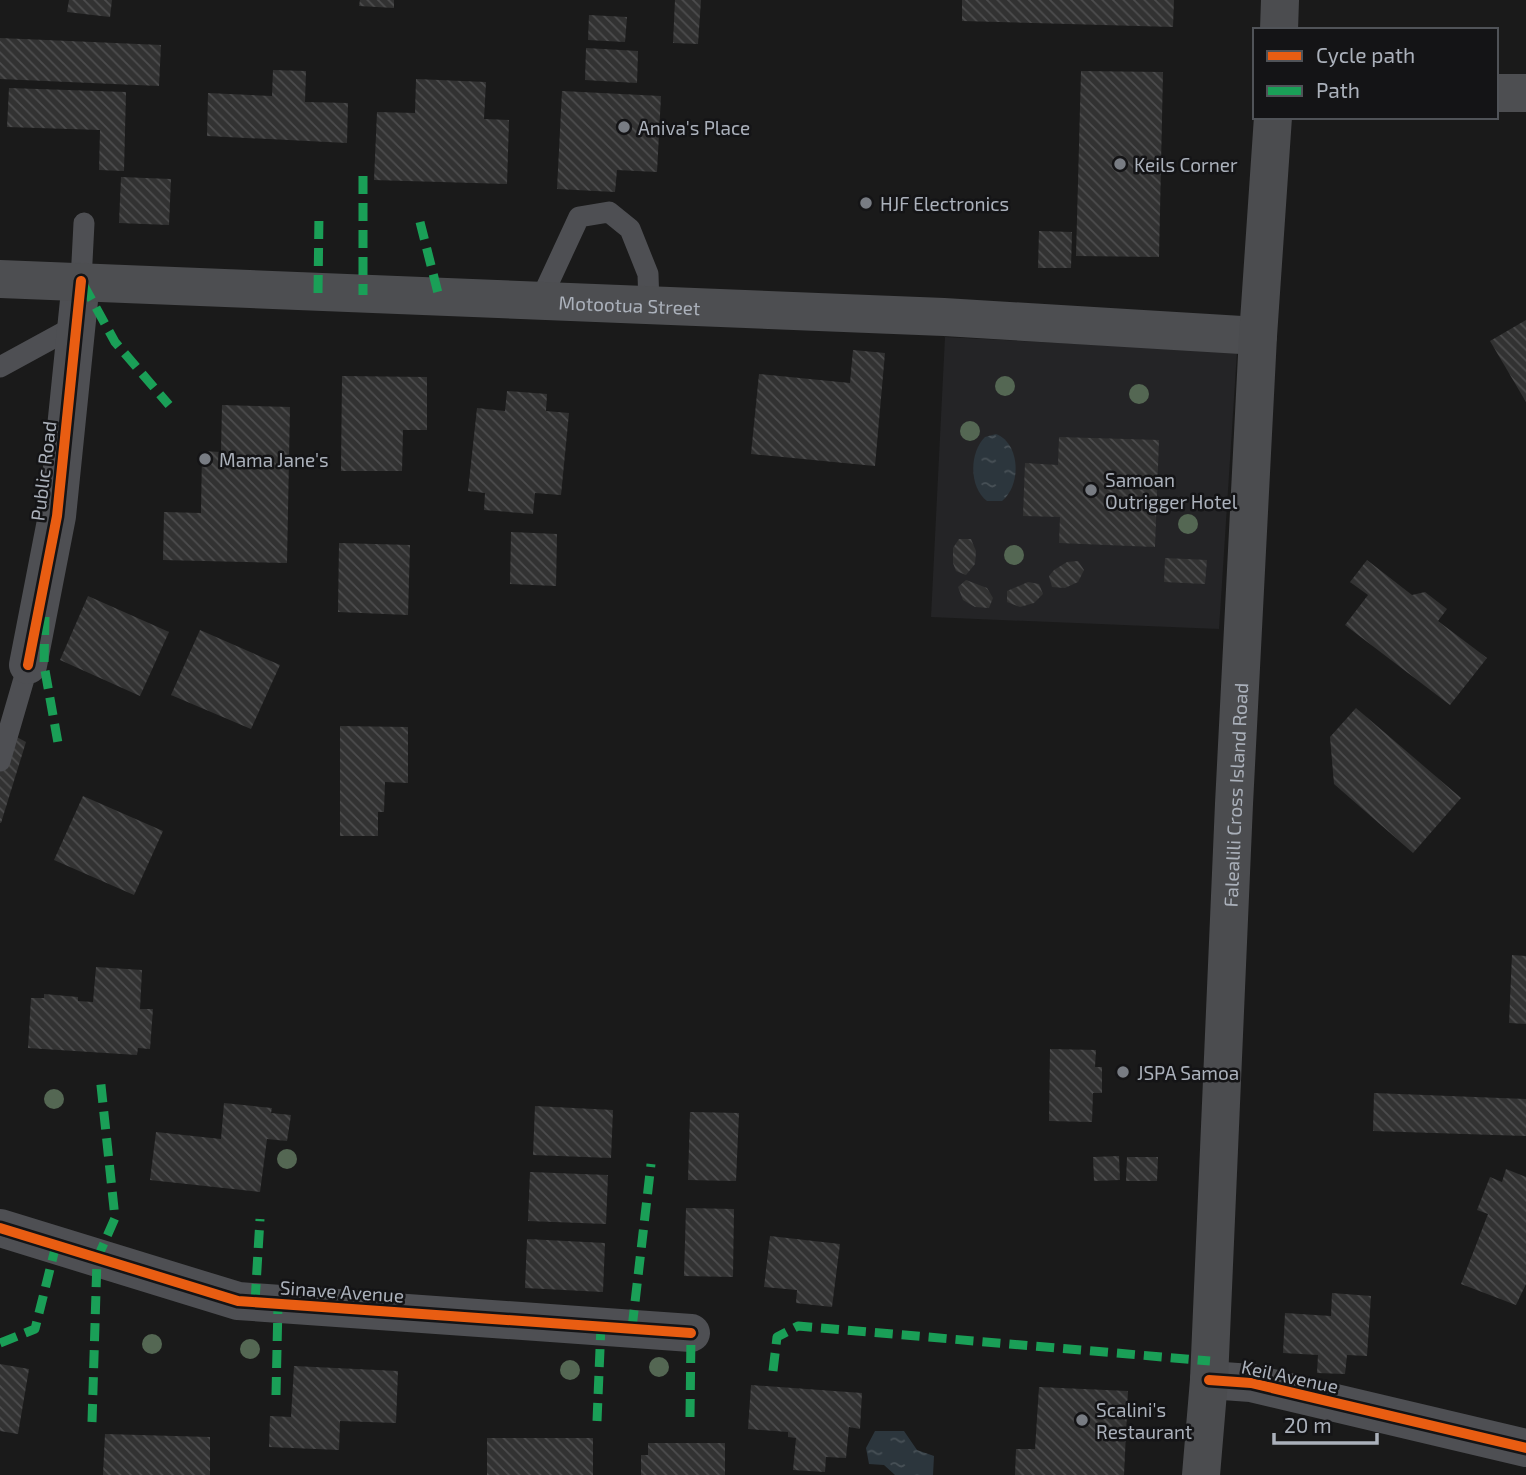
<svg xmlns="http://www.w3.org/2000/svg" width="1526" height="1475" viewBox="0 0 1526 1475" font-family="'Exo 2',sans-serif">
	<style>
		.built { fill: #242426 }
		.water { fill: url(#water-ripples) }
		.building { fill: url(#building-back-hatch) }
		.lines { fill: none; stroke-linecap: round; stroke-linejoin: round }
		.service { stroke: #4e4f53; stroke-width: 21 }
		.minor { stroke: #4e4f53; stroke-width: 38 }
		.secondary { stroke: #4d4e51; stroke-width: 38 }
		.primary { stroke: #4b4c4f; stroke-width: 38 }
		.quiet { stroke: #1a9f57; stroke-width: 9; stroke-dasharray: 18 9; stroke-linecap: butt }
		.cycleway-casing { stroke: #141416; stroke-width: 15 }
		.cycleway { stroke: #e95d12; stroke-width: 10 }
		.tree { fill: #546753 }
		.poi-dot { fill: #787c83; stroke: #141416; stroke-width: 2.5 }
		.labels { text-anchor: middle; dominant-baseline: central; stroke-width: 5; stroke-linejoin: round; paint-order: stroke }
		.poi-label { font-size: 19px; fill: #abb1bb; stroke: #141416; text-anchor: start }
		.street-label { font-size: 19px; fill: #abb1bb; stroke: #141416 }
	</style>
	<defs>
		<pattern id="water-ripples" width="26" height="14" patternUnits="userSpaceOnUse" patternTransform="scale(1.75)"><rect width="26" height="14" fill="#2c363d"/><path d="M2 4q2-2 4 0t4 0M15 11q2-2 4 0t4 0" fill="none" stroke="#485157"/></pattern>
		<pattern id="building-back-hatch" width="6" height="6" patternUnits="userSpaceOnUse" patternTransform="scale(1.75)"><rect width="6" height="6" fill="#323232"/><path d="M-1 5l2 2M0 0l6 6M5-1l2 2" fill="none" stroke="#4d4d4e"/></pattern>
	</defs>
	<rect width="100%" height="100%" fill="#1a1a1a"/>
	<polygon class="built" points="945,337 1237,352 1219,629 931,617"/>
	<g class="water">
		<path d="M996,434C1020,443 1022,485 1002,501H987C969,487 969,453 985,437Z"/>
		<polygon points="875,1431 904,1431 917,1450 934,1456 933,1475 895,1475 884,1465 869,1464 866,1448"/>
	</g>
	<g class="building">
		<polygon points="69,0 112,0 110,17 67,12"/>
		<polygon points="360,0 394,0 394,8 359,6"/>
		<polygon points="675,0 701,0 698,44 673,43"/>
		<polygon points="962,0 1174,0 1173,27 962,21"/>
		<polygon points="589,15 627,17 625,42 588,40"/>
		<polygon points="0,38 161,45 159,86 0,79"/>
		<polygon points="586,48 638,51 637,83 585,80"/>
		<polygon points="273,70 306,71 305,102 348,103 347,143 207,136 208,93 272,96"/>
		<polygon points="1081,71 1163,72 1159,257 1076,256"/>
		<polygon points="416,79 486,82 484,119 509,120 507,184 374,180 377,112 415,113"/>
		<polygon points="9,88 126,92 124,171 99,170 100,130 7,127"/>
		<polygon points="562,91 661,96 657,172 617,170 615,192 557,189"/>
		<polygon points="121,177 171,179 169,225 119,223"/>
		<polygon points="1039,231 1072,232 1071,268 1038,268"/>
		<polygon points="1526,320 1526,402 1490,341"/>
		<polygon points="853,350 885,353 875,466 751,454 759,374 850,383"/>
		<polygon points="342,376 427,377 427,430 403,430 402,471 341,471"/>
		<polygon points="507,391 547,394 546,411 569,413 561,495 535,493 533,514 484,510 485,493 468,491 477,408 505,411"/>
		<polygon points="222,405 290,407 287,563 163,560 164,512 201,513 202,451 221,452"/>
		<polygon points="1059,437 1159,440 1155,547 1059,543 1060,517 1023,516 1025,463 1058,465"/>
		<polygon points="511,532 557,534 556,586 510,584"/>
		<polygon points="959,539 971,539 976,551 975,564 966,575 956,571 953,563 953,548"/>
		<polygon points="339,543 410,545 408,615 338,612"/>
		<polygon points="1165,558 1207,560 1205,584 1164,582"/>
		<polygon points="1367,560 1412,595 1425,592 1447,609 1438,621 1487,658 1450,705 1345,625 1368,595 1350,582"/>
		<polygon points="1078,561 1084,570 1078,582 1065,588 1052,587 1049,576 1054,570 1067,562"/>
		<polygon points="966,580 987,588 993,598 989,608 975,607 963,600 958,587"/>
		<polygon points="1028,582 1039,584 1043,594 1034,603 1020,607 1007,602 1007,591"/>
		<polygon points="88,596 169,632 140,696 60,660"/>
		<polygon points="200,630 280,665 251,729 171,695"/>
		<polygon points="1356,708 1461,798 1413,853 1334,784 1330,737"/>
		<polygon points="340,726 408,727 408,783 385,782 384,812 378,812 378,836 340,836"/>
		<polygon points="0,728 26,742 1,823 0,823"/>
		<polygon points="83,796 163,831 134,895 54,860"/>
		<polygon points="1512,955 1526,956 1526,1024 1509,1023"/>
		<polygon points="96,967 142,970 140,1009 153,1009 150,1049 138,1048 137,1055 28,1048 31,998 44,998 44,994 78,997 78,1001 93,1002"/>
		<polygon points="1050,1049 1096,1050 1095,1067 1102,1067 1102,1093 1093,1093 1092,1122 1049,1121"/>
		<polygon points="1374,1093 1526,1099 1526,1136 1373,1131"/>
		<polygon points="224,1103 272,1108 271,1113 291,1115 287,1141 267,1139 260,1192 150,1180 156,1132 221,1139"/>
		<polygon points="535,1106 613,1110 611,1158 533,1155"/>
		<polygon points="690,1112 739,1113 736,1181 688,1180"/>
		<polygon points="1119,1156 1120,1180 1094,1181 1093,1157"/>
		<polygon points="1127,1157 1158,1157 1157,1181 1126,1181"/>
		<polygon points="1506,1169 1526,1177 1526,1284 1516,1305 1461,1284 1488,1214 1477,1210 1490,1177 1502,1182"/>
		<polygon points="530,1172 608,1175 606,1224 528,1221"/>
		<polygon points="686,1208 734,1209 733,1277 684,1276"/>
		<polygon points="770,1236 840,1244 832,1307 796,1303 797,1290 764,1287"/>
		<polygon points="527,1239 605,1243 603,1292 525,1288"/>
		<polygon points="1332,1293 1371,1296 1367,1356 1347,1355 1345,1374 1317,1373 1318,1355 1283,1353 1285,1313 1331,1316"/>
		<polygon points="0,1364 29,1369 18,1434 0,1431"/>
		<polygon points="294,1366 398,1371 396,1423 340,1421 339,1450 269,1447 270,1416 291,1417"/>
		<polygon points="751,1385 862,1393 860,1429 849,1427 846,1458 826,1457 825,1472 793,1470 796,1438 788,1437 788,1432 748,1429"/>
		<polygon points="1039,1387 1128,1391 1124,1475 1015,1475 1016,1449 1035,1449"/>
		<polygon points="105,1434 210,1437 210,1475 103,1475"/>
		<rect x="487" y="1438" width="106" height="37"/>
		<polygon points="648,1443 725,1443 725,1475 641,1475 641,1455 648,1455"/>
	</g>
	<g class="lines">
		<g class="service">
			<polyline points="81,281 84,223"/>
			<polyline points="540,301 579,217 609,212 630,229 648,274 649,306"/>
			<polyline points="0,367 77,325"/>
			<polyline points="0,761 28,665"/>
		</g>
		<g class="minor">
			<polyline points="28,665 57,516 81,281"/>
			<polyline points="0,1228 238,1301 691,1333"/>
			<polyline points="1209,1380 1251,1383 1526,1448"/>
		</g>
		<g class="secondary">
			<polyline points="1496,93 1526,93"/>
			<path id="s1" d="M0,279L944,317L1258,336"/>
		</g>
		<g class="primary">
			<polyline points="1279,30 1280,0"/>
			<path id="s2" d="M1201,1475L1209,1380L1234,804L1258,336L1273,117"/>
		</g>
		<g class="quiet">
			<polyline points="363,176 363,295"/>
			<polyline points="420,222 439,297"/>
			<polyline points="83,284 115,342 169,405"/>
			<polyline points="318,293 319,213"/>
			<polyline points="45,617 44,665 58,743"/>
			<polyline points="255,1302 260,1219"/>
			<polyline points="632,1328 651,1164"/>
			<polyline points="0,1343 35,1329 56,1245"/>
			<polyline points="773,1371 777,1337 798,1326 1210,1361"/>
			<polyline points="276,1395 278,1304"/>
			<polyline points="690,1417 691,1333"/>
			<polyline points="597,1421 601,1325"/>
			<polyline points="92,1422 97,1259 115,1218 100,1076"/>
		</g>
		<defs>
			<g id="cycleway">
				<polyline points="28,665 57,516 81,281"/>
				<polyline points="0,1228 238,1301 691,1333"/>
				<polyline points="1209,1380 1251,1383 1526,1448"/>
			</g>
		</defs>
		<use href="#cycleway" class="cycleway-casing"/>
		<use href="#cycleway" class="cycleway"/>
	</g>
	<g class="tree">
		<circle cx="1005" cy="386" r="10"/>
		<circle cx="1139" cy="394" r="10"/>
		<circle cx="970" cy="431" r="10"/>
		<circle cx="1188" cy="524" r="10"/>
		<circle cx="1014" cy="555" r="10"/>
		<circle cx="54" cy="1099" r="10"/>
		<circle cx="287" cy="1159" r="10"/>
		<circle cx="152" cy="1344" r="10"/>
		<circle cx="250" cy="1349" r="10"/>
		<circle cx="659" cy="1367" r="10"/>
		<circle cx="570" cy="1370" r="10"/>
	</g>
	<g class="poi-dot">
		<circle cx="624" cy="127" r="7"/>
		<circle cx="1120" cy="164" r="7"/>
		<circle cx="866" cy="203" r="7"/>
		<circle cx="205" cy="459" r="7"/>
		<circle cx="1091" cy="490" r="7"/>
		<circle cx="1123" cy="1072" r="7"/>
		<circle cx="1082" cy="1420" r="7"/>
	</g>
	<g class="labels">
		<g class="poi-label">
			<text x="638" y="127">Aniva's Place</text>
			<text x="1134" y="164">Keils Corner</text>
			<text x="880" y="203">HJF Electronics</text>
			<text x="219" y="459">Mama Jane's</text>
			<text x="1105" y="479">Samoan<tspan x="1105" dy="22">Outrigger Hotel</tspan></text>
			<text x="1137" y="1072">JSPA Samoa</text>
			<text x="1096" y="1409">Scalini's<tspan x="1096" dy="22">Restaurant</tspan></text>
		</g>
		<g class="street-label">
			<text stroke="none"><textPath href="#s1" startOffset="630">Motootua Street</textPath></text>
			<text transform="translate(43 471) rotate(-83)">Public Road</text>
			<text stroke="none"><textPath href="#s2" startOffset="681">Falealili Cross Island Road</textPath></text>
			<text transform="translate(342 1291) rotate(4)">Sinave Avenue</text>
			<text transform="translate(1290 1376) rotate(12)">Keil Avenue</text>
		</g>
	</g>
	<rect x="1253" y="28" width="245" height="91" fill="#141416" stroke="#505358" stroke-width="2"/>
	<rect x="1267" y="51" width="35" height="10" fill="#e95d12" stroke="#505358" stroke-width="2"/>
	<text x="1316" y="63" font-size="21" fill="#abb1bb">Cycle path</text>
	<rect x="1267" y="86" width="35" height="10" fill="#1a9f57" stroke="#505358" stroke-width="2"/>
	<text x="1316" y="98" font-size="21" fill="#abb1bb">Path</text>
	<path d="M1274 1433v10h103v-10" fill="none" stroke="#abb1bb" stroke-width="3.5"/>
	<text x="1284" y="1433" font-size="21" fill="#abb1bb" stroke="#141416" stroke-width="5" paint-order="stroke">20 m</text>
</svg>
